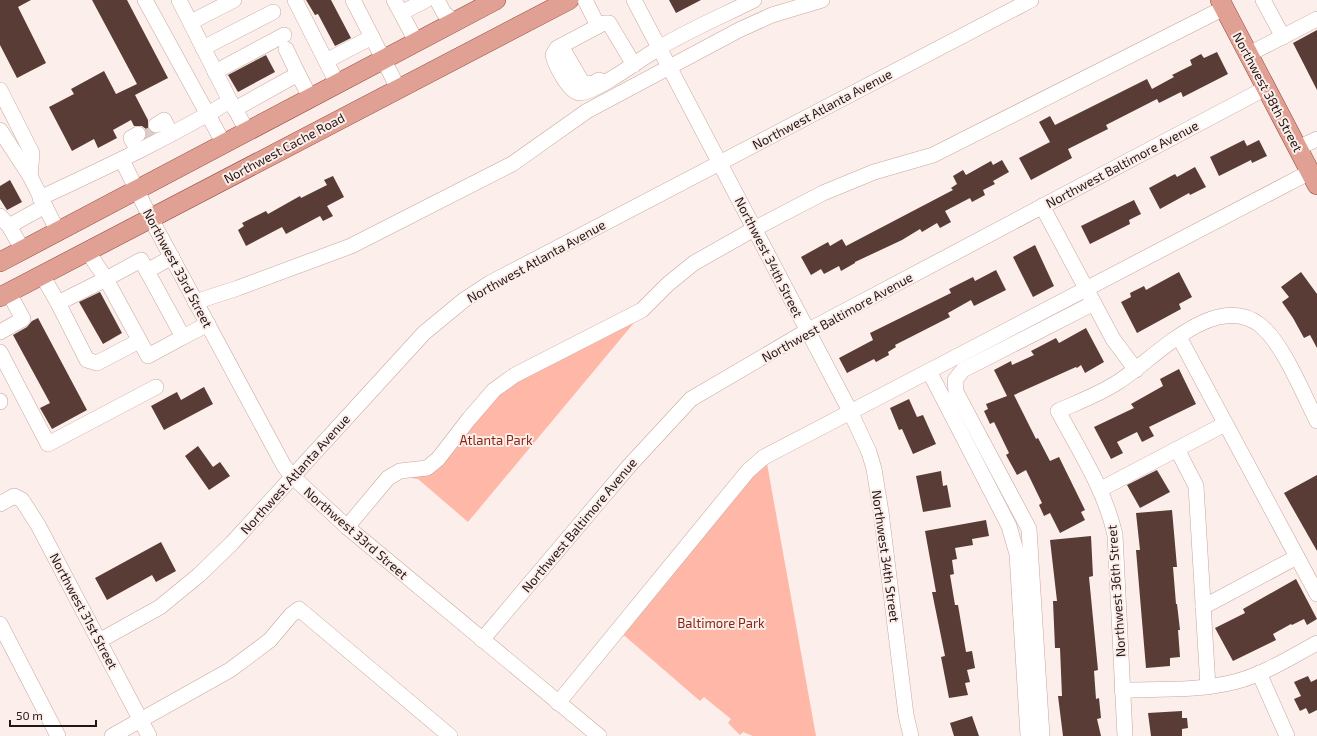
<svg xmlns="http://www.w3.org/2000/svg" width="1317" height="736" viewBox="0 0 1317 736" font-family="'Exo 2',sans-serif">
	<style>
		.green { fill: #ffb8a8 }
		.building { fill: #583c35 }
		.lines { fill: none; stroke-linecap: round; stroke-linejoin: round }
		.minor-tunnel { stroke: #dbceca; stroke-width: 15; stroke-dasharray: 15 8; stroke-linecap: butt }
		.minor-casing { stroke: #c8a69e; stroke-width: 16 }
		.major-casing { stroke: #914739; stroke-width: 20 }
		.minor { stroke: #fff; stroke-width: 15 }
		.major { stroke: #e0a194; stroke-width: 19 }
		.labels { text-anchor: middle; dominant-baseline: central; stroke-width: 4; stroke-linejoin: round; paint-order: stroke }
		.street-label { font-size: 13px; fill: #231614; stroke: #fceeea }
		.park-label { font-size: 13px; fill: #882613; stroke: #fceeea }
	</style>
	<rect width="100%" height="100%" fill="#fceeea"/>
	<g class="green">
		<polygon points="638,318 468,522 418,479 398,476 417,472 496,392"/>
		<polygon points="766,458 816,736 753,736 743,732 740,735 728,723 731,719 704,697 700,701 619,631"/>
	</g>
	<g class="building">
		<polygon points="0,0 31,0 18,7 46,63 17,78 0,45"/>
		<polygon points="92,0 127,0 168,78 135,95 148,120 148,129 153,133 146,137 146,129 142,126 134,126 131,120 113,130 117,138 98,148 94,139 72,151 49,107 74,94 71,89 104,71 116,94 137,84"/>
		<polygon points="306,0 331,0 351,38 335,46 318,14 315,15"/>
		<polygon points="669,0 701,0 676,13"/>
		<polygon points="1317,30 1317,90 1293,43"/>
		<polygon points="1217,52 1228,74 1183,97 1181,92 1159,103 1157,99 1106,125 1108,129 1068,149 1072,158 1031,180 1019,158 1050,142 1039,122 1050,116 1055,125 1147,79 1152,89 1174,77 1172,75 1192,65 1190,60 1201,54 1204,58"/>
		<polygon points="266,55 275,72 238,92 228,75"/>
		<polygon points="1244,140 1247,146 1259,140 1267,156 1252,163 1251,160 1219,176 1210,157"/>
		<polygon points="1002,160 1009,172 993,181 995,184 983,190 985,195 972,202 970,198 945,211 951,222 940,228 937,223 922,232 920,229 902,240 855,262 855,263 841,271 839,266 824,274 821,269 811,275 801,257 828,242 830,246 842,239 846,246 953,190 951,188 957,184 953,176 963,170 966,175 991,161 993,165"/>
		<polygon points="1195,167 1206,187 1190,195 1189,193 1160,209 1149,188 1175,174 1177,177"/>
		<polygon points="333,176 344,197 327,206 333,216 323,221 320,216 286,234 282,227 246,246 238,230 244,226 242,223 266,211 268,214 300,196 301,198 327,185 324,180"/>
		<polygon points="10,180 22,202 7,210 0,199 0,186"/>
		<polygon points="1134,200 1141,214 1129,220 1130,224 1090,244 1081,226"/>
		<polygon points="1035,245 1054,286 1033,297 1013,257"/>
		<polygon points="996,270 1006,290 974,306 971,300 948,313 950,317 895,345 896,347 888,352 889,355 876,362 874,359 847,373 839,358 873,340 870,333 951,293 949,289 973,277 975,281"/>
		<polygon points="1179,272 1192,297 1179,304 1181,309 1137,333 1121,302 1131,297 1130,293 1144,286 1146,290"/>
		<polygon points="1301,272 1317,294 1317,348 1310,335 1304,338 1293,318 1282,302 1289,297 1281,287"/>
		<polygon points="100,292 122,333 103,344 79,302"/>
		<polygon points="38,318 87,410 52,429 40,408 50,403 13,335 27,327 32,321"/>
		<polygon points="1086,328 1104,362 1085,373 1081,365 1077,368 1076,367 1014,395 1036,439 1038,438 1050,461 1059,457 1085,510 1081,512 1085,520 1060,533 1050,513 1044,516 1039,505 1042,503 1026,470 1017,475 1006,455 1009,453 994,422 990,424 984,411 988,409 986,404 1007,396 994,370 1011,361 1012,365 1034,355 1031,351 1056,338 1059,343"/>
		<polygon points="1179,369 1196,404 1149,427 1154,436 1142,442 1137,432 1117,442 1123,453 1111,459 1094,427 1134,408 1131,404 1163,386 1160,379"/>
		<polygon points="204,387 213,404 164,430 151,406 177,392 181,400"/>
		<polygon points="909,399 917,417 923,415 936,444 913,454 902,429 899,430 890,408"/>
		<polygon points="198,446 213,467 220,462 230,476 209,490 185,456"/>
		<polygon points="1157,470 1170,492 1140,508 1127,485"/>
		<polygon points="941,471 943,486 947,485 951,507 923,512 916,476"/>
		<polygon points="1317,475 1317,551 1284,493"/>
		<polygon points="1172,510 1177,567 1173,567 1176,604 1177,604 1180,630 1178,630 1180,657 1170,658 1170,666 1146,668 1136,550 1140,550 1136,513"/>
		<polygon points="986,520 989,536 972,539 973,545 955,548 957,559 952,560 954,574 950,575 955,605 958,605 966,652 972,651 975,668 967,670 970,682 965,683 968,695 949,698 941,657 945,656 932,592 936,592 925,531"/>
		<polygon points="1091,536 1093,576 1089,577 1098,670 1094,671 1096,699 1099,698 1101,718 1097,719 1101,736 1063,736 1058,696 1062,696 1060,648 1055,648 1053,601 1057,601 1050,540"/>
		<polygon points="161,542 176,571 156,582 152,575 107,600 95,578"/>
		<polygon points="1296,579 1317,619 1307,625 1304,619 1292,625 1291,624 1273,634 1276,640 1233,661 1215,628 1245,613 1243,609"/>
		<polygon points="1308,676 1311,682 1317,679 1317,710 1309,714 1306,708 1300,711 1294,699 1301,696 1294,682"/>
		<polygon points="1182,711 1182,718 1187,718 1188,728 1182,729 1182,736 1151,736 1148,713"/>
		<polygon points="972,716 979,736 954,736 950,723"/>
	</g>
	<g class="lines">
		<polyline class="minor-tunnel" points="141,140 159,130"/>
		<defs>
			<g id="minor">
				<polyline points="145,0 224,144"/>
				<polyline points="179,0 230,101"/>
				<polyline points="295,0 337,83"/>
				<polyline points="353,0 398,88"/>
				<polyline points="394,0 416,41"/>
				<polyline points="437,0 444,13 455,22"/>
				<polyline points="585,0 598,26"/>
				<polyline points="634,0 850,411 869,452 874,469 881,512 906,715 911,736"/>
				<polyline points="1263,0 1283,37"/>
				<polyline points="401,13 426,0"/>
				<polyline points="191,22 234,0"/>
				<polyline points="561,46 582,82 592,84 599,80"/>
				<polyline points="203,48 273,12"/>
				<polyline points="286,49 298,74"/>
				<polyline points="1249,54 1317,19"/>
				<polyline points="326,61 372,37"/>
				<path d="M634,65L609,23H604L557,48L553,55C555,64 569,93 580,93C597,92 642,58 659,48C689,30 722,16 754,0"/>
				<polyline points="215,72 284,35"/>
				<polyline points="0,90 32,153 30,176"/>
				<polyline points="156,125 164,120 171,134"/>
				<polyline points="0,130 30,176 58,232"/>
				<polyline points="247,131 235,109 298,74 310,97"/>
				<polyline points="138,134 131,138 138,151"/>
				<polyline points="1298,148 1317,139"/>
				<polyline points="122,160 150,217 284,466 292,476 347,527 599,736"/>
				<path d="M40,198C104,168 169,138 230,101L235,109"/>
				<polyline points="1042,206 1113,339 1136,370"/>
				<polyline points="0,216 9,226 45,206"/>
				<polyline points="9,226 23,250"/>
				<polyline points="147,271 172,257"/>
				<polyline points="42,275 58,303 106,279 148,356 183,337 141,260 106,279 88,252"/>
				<polyline points="195,302 238,288 351,246 512,164 587,111 739,30 772,15 822,0"/>
				<polyline points="58,303 87,360 97,363 139,341"/>
				<polyline points="0,332 23,319 9,293"/>
				<polyline points="183,337 208,324"/>
				<polyline points="1179,337 1317,594"/>
				<polyline points="0,352 48,444 156,387"/>
				<polyline points="0,401 0,402"/>
				<polyline points="1177,449 1196,486 1208,687"/>
				<polyline points="1101,489 1225,424"/>
				<polyline points="0,504 14,496 22,500 38,525 149,736"/>
				<polyline points="347,527 388,478 400,471 427,468 438,459 469,419 494,390 515,375 642,310 668,284 694,263 754,229 823,193 874,172 933,155 1224,8"/>
				<polyline points="1203,607 1297,557"/>
				<polyline points="0,624 58,736"/>
				<polyline points="482,640 629,466 691,399 807,331 1266,88"/>
				<polyline points="99,641 160,607 199,575 232,543 424,333 464,300 490,283 1031,0"/>
				<polyline points="1259,673 1287,736"/>
				<path d="M1122,690C1159,689 1198,691 1234,682C1263,675 1291,657 1317,643"/>
				<polyline points="558,703 748,471 764,457 929,371"/>
				<polyline points="112,736 230,670 270,640 291,615 299,609 450,736"/>
				<polyline points="1028,736 1017,554 1009,526 929,371 1310,172"/>
				<polyline points="1042,736 1029,529 956,392 955,380 963,370 1094,303"/>
				<path d="M1125,736L1115,535C1105,490 1080,452 1058,411C1078,402 1100,394 1118,382C1154,359 1215,290 1260,325C1283,343 1303,394 1317,421"/>
			</g>
			<g id="major">
				<polyline points="1220,0 1317,185"/>
				<polyline points="0,262 496,0"/>
				<polyline points="0,297 569,0"/>
			</g>
		</defs>
		<use href="#minor" class="minor-casing"/>
		<use href="#major" class="major-casing"/>
		<use href="#minor" class="minor"/>
		<use href="#major" class="major"/>
	</g>
	<g class="labels">
		<g class="street-label">
			<text transform="translate(1268 92) rotate(62)">Northwest 38th Street</text>
			<text transform="translate(822 109) rotate(-28)">Northwest Atlanta Avenue</text>
			<text transform="translate(284 148) rotate(-28)">Northwest Cache Road</text>
			<text transform="translate(1122 164) rotate(-28)">Northwest Baltimore Avenue</text>
			<text transform="translate(769 257) rotate(63)">Northwest 34th Street</text>
			<text transform="translate(536 261) rotate(-29)">Northwest Atlanta Avenue</text>
			<text transform="translate(178 268) rotate(62)">Northwest 33rd Street</text>
			<text transform="translate(837 317) rotate(-29)">Northwest Baltimore Avenue</text>
			<text transform="translate(295 474) rotate(-48)">Northwest Atlanta Avenue</text>
			<text transform="translate(579 525) rotate(-50)">Northwest Baltimore Avenue</text>
			<text transform="translate(356 533) rotate(41)">Northwest 33rd Street</text>
			<text transform="translate(886 556) rotate(82)">Northwest 34th Street</text>
			<text transform="translate(1116 591) rotate(-94)">Northwest 36th Street</text>
			<text transform="translate(84 611) rotate(62)">Northwest 31st Street</text>
		</g>
		<g class="park-label">
			<text x="496" y="440">Atlanta Park</text>
			<text x="721" y="623">Baltimore Park</text>
		</g>
	</g>
	<path d="M10 720v6h86v-6" fill="none" stroke="#231614" stroke-width="2"/>
	<text x="16" y="720" font-size="12" fill="#231614" stroke="#fceeea" stroke-width="3" paint-order="stroke">50 m</text>
</svg>
